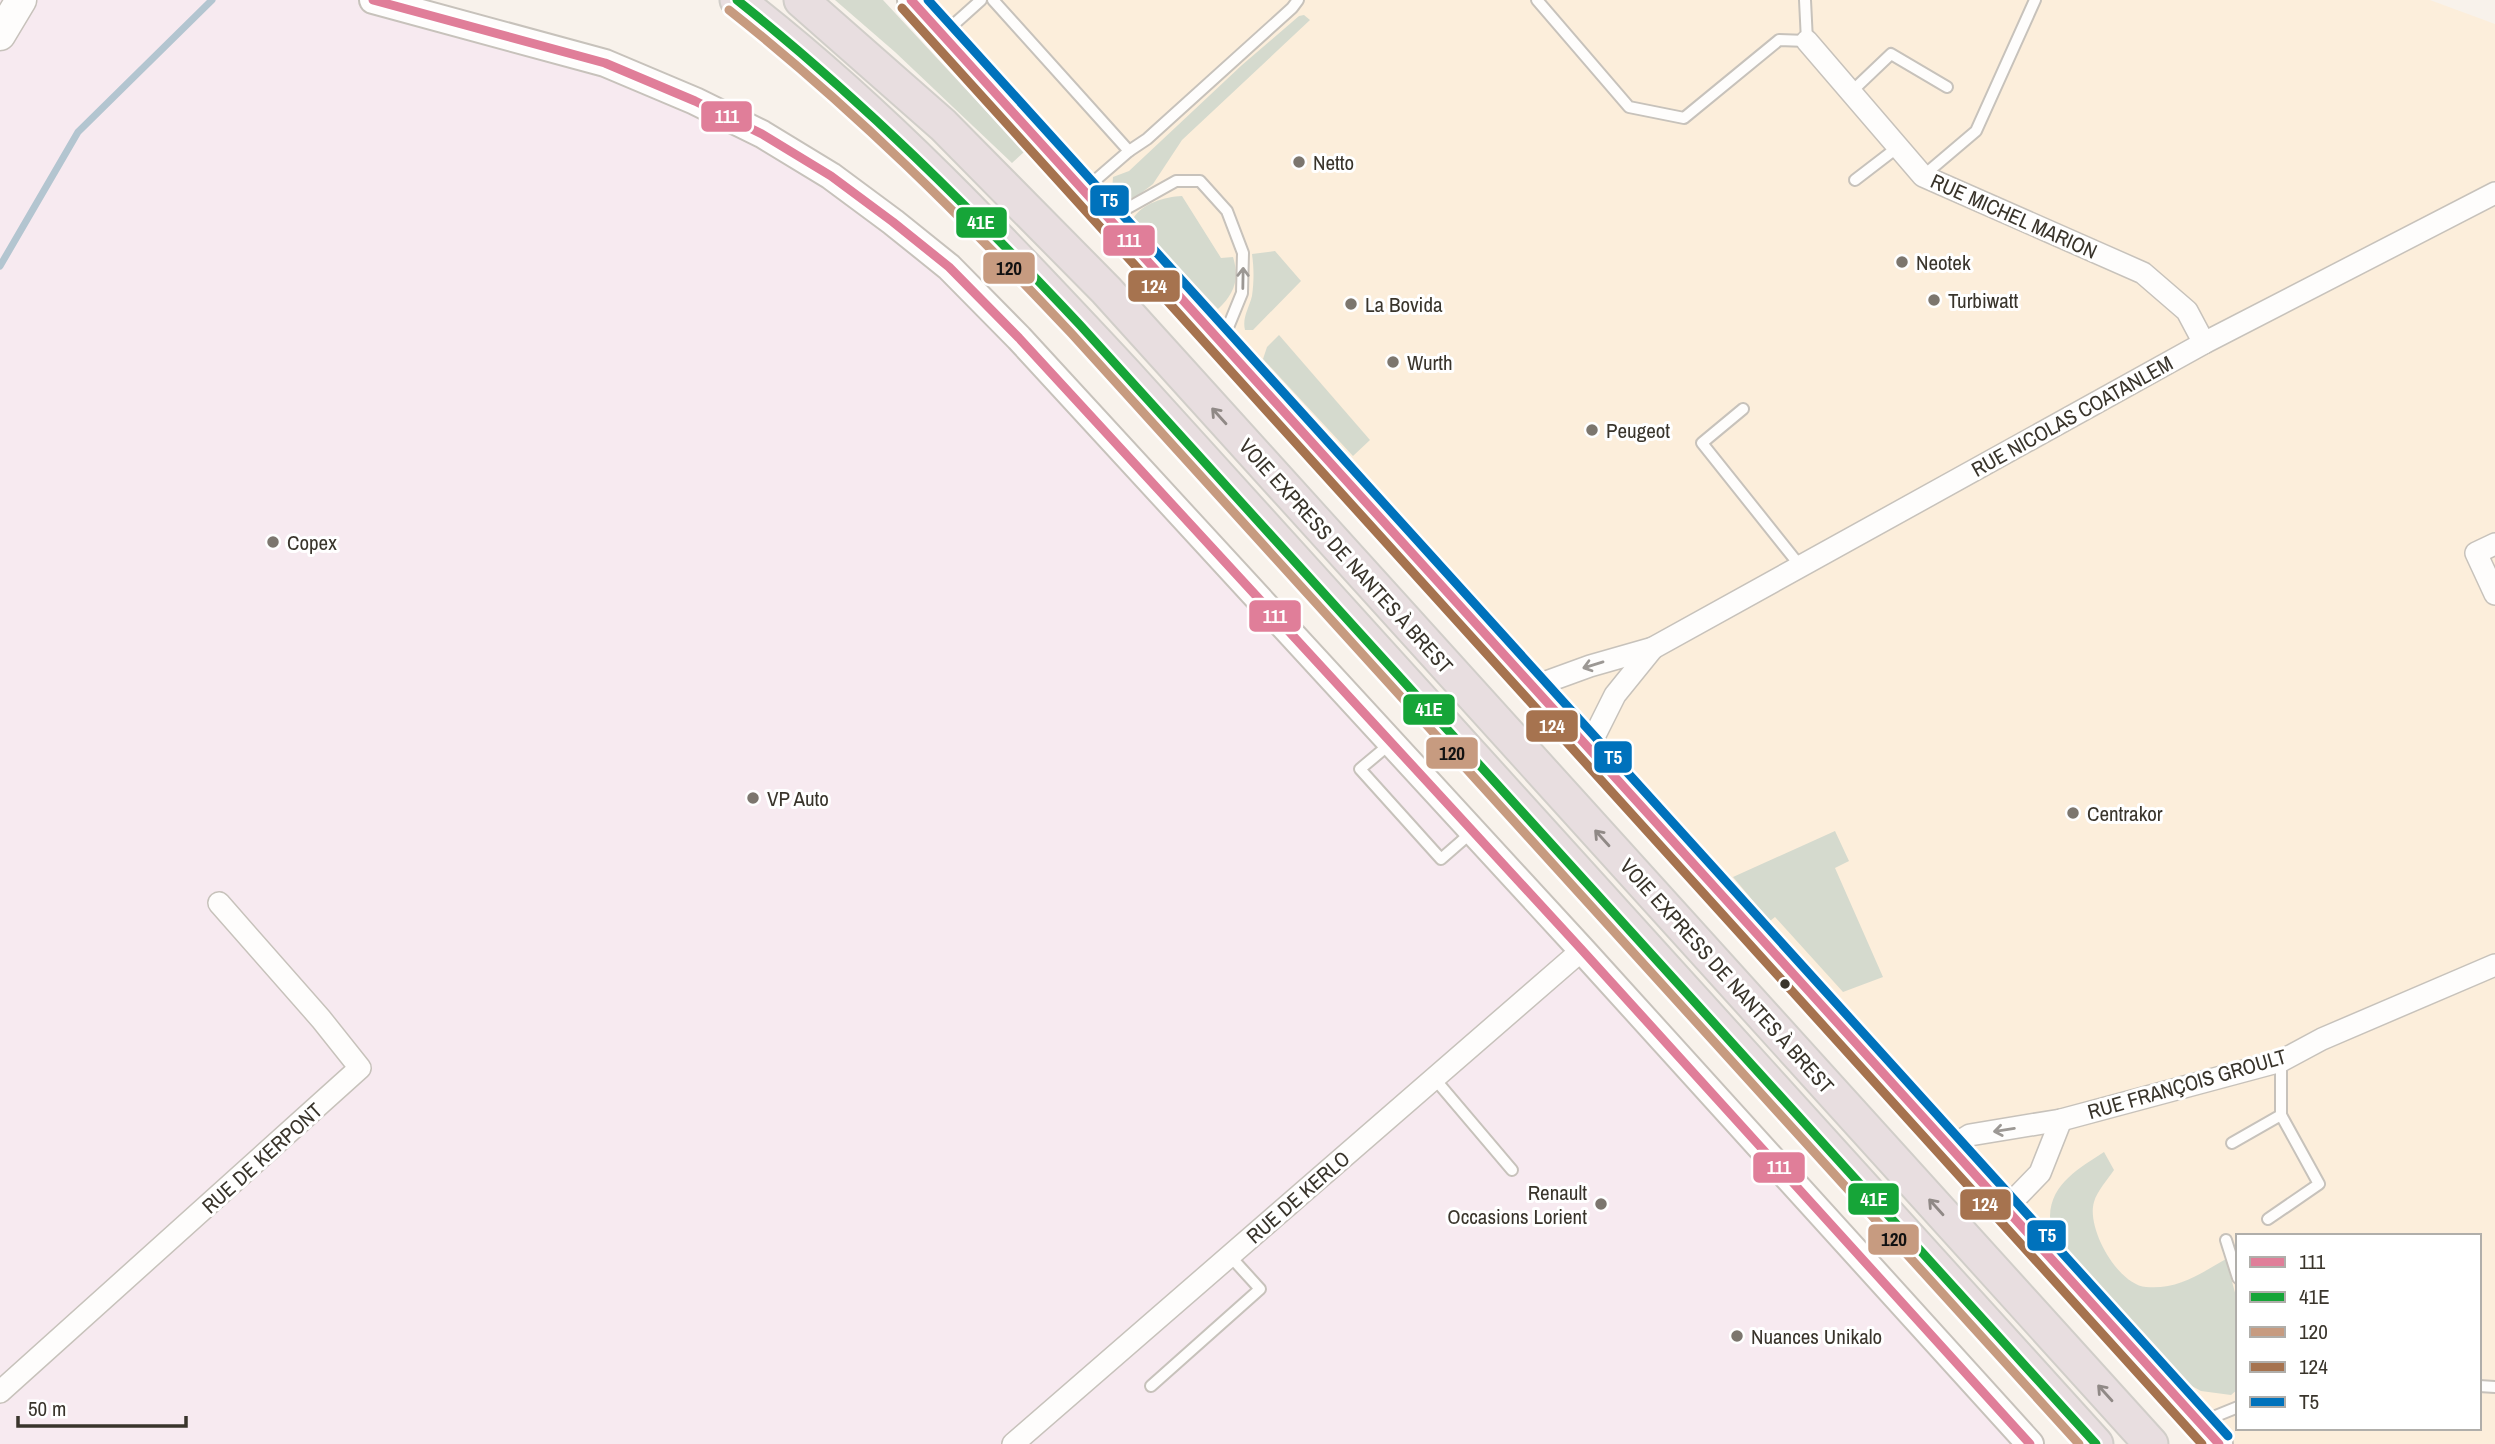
<svg xmlns="http://www.w3.org/2000/svg" width="2495" height="1444" viewBox="0 0 2495 1444" font-family="'Archivo Narrow',sans-serif">
	<style>
		.built { fill: #fceedb; fill-rule: evenodd }
		.industrial { fill: #f7eaf0 }
		.green { fill: #d5dace }
		.lines { fill: none; stroke-linecap: round; stroke-linejoin: round }
		.stream { stroke: #b3c5d0; stroke-width: 7 }
		.service-casing { stroke: #c7c2bb; stroke-width: 14 }
		.minor-casing { stroke: #c7c2bb; stroke-width: 24 }
		.tertiary-casing { stroke: #c7c2bb; stroke-width: 30 }
		.secondary-casing { stroke: #c7c2bb; stroke-width: 33 }
		.trunk-casing { stroke: #d1cec9; stroke-width: 37 }
		.service { stroke: #fefdfc; stroke-width: 10 }
		.minor { stroke: #fefdfc; stroke-width: 21 }
		.tertiary { stroke: #fefdfc; stroke-width: 26 }
		.secondary { stroke: #fefdfc; stroke-width: 30 }
		.trunk { stroke: #e8dee0; stroke-width: 33 }
		.bus-1-casing { stroke: #fff; stroke-width: 14 }
		.bus-2-casing { stroke: #fff; stroke-width: 14 }
		.bus-3-casing { stroke: #fff; stroke-width: 14 }
		.bus-4-casing { stroke: #fff; stroke-width: 14 }
		.bus-5-casing { stroke: #fff; stroke-width: 14 }
		.bus-1 { stroke: #e07e99; stroke-width: 9 }
		.bus-2 { stroke: #16a538; stroke-width: 9 }
		.bus-3 { stroke: #c79b80; stroke-width: 9 }
		.bus-4 { stroke: #a6734f; stroke-width: 9 }
		.bus-5 { stroke: #0072bc; stroke-width: 9 }
		.oneway { stroke: #9c9894 }
		.oneway2 { stroke: #908986 }
		.poi-dot { fill: #7c766e; stroke: #fff; stroke-width: 2.5 }
		.bus-dot { fill: #39342b; stroke: #fff; stroke-width: 2.5 }
		.labels { text-anchor: middle; dominant-baseline: central; stroke-width: 6; stroke-linejoin: round; paint-order: stroke }
		.poi-label { font-size: 21px; fill: #39342b; stroke: #fff; text-anchor: start }
		.street-label { font-size: 21px; fill: #39342b; stroke: #fff }
		.line-badge { stroke: #fff; stroke-width: 2.5 }
		.badge-label { font-size: 19px; text-anchor: middle; font-weight: bold; fill: #fff }
		.pale-badge-label { font-size: 19px; text-anchor: middle; font-weight: bold; fill: #111 }
	</style>
	<rect width="100%" height="100%" fill="#f8f2eb"/>
	<path class="built" d="M911,0H2430L2495,24V1444H2219ZM2238,1236H2479V1428H2238Z"/>
	<polygon class="industrial" points="0,0 373,0 695,101 893,222 2030,1444 0,1444"/>
	<g class="green">
		<polygon points="835,0 883,0 1024,152 1012,163 895,52"/>
		<polygon points="1304,15 1310,20 1182,140 1153,184 1136,197 1117,201 1112,191 1113,177 1129,171 1242,65 1299,16"/>
		<path d="M1182,196L1221,258L1233,257C1240,279 1234,294 1218,309L1133,219C1142,203 1165,197 1182,196Z"/>
		<path d="M1275,251L1301,281L1253,330H1245C1242,318 1249,308 1252,296C1254,281 1254,269 1252,254Z"/>
		<polygon points="1279,335 1370,440 1353,456 1263,359 1267,347"/>
		<polygon points="1835,831 1849,861 1835,868 1883,977 1843,992 1775,917 1770,921 1733,877"/>
		<path d="M2104,1152L2114,1170C2108,1179 2097,1191 2094,1202C2086,1228 2118,1285 2146,1287C2177,1290 2200,1274 2226,1259L2238,1304V1389L2231,1395L2201,1391L2188,1384L2056,1242C2054,1234 2050,1224 2050,1216C2051,1183 2080,1168 2104,1152Z"/>
	</g>
	<g class="lines">
		<polyline class="stream" points="0,266 78,132 212,0"/>
		<defs>
			<g id="service">
				<polyline points="993,0 1129,151 1084,190"/>
				<polyline points="1537,0 1629,107 1684,118 1779,40 1807,41 1805,0"/>
				<polyline points="942,35 981,0"/>
				<polyline points="1851,92 1891,54 1947,87"/>
				<polyline points="1129,151 1147,139 1292,8 1298,0"/>
				<polyline points="1923,176 1976,131 2035,0"/>
				<polyline points="1855,180 1898,147"/>
				<polyline points="1110,218 1176,181 1200,181 1227,211 1243,253 1242,293 1222,342"/>
				<polyline points="1743,409 1702,443 1801,567"/>
				<polyline points="1391,743 1360,769 1441,859 1472,832"/>
				<polyline points="1434,1078 1512,1170"/>
				<polyline points="2232,1143 2281,1115 2281,1061"/>
				<polyline points="2268,1219 2319,1184 2281,1115"/>
				<polyline points="2226,1240 2238,1278"/>
				<polyline points="1151,1386 1260,1289 1230,1256"/>
				<polyline points="2479,1386 2495,1387"/>
				<polyline points="2201,1422 2238,1407"/>
			</g>
			<g id="minor">
				<polyline points="1807,41 1923,176 2143,273 2187,311 2204,343"/>
				<polyline points="2495,544 2476,553 2495,594"/>
				<polyline points="1535,686 1590,666 1653,648 2204,343 2495,193"/>
				<polyline points="1589,747 1615,695 1653,648"/>
				<polyline points="1949,1148 1970,1135 2061,1120 2281,1061 2322,1039 2495,965"/>
				<polyline points="2005,1209 2040,1173 2061,1120"/>
				<polyline points="0,1392 360,1068 321,1019 219,903"/>
				<polyline points="1013,1444 1582,950"/>
			</g>
			<g id="tertiary">
				<polyline points="373,0 605,63 695,101 762,134 831,176 893,222 949,267 1019,338 1582,950 2030,1444"/>
				<polyline points="911,0 2219,1444"/>
			</g>
			<polyline id="secondary" points="0,35 21,0"/>
			<g id="trunk">
				<path d="M737,0C880,110 1004,243 1126,374L2096,1444"/>
				<polyline points="801,0 943,125 1106,290 2151,1444"/>
			</g>
		</defs>
		<use href="#service" class="service-casing"/>
		<use href="#minor" class="minor-casing"/>
		<use href="#tertiary" class="tertiary-casing"/>
		<use href="#secondary" class="secondary-casing"/>
		<use href="#trunk" class="trunk-casing"/>
		<use href="#service" class="service"/>
		<use href="#minor" class="minor"/>
		<use href="#tertiary" class="tertiary"/>
		<use href="#secondary" class="secondary"/>
		<use href="#trunk" class="trunk"/>
		<defs>
			<g id="bus-1">
				<polyline points="373,0 605,63 695,101 762,134 831,176 893,222 949,267 1019,338 1582,950 2030,1444"/>
				<polyline points="911,0 2219,1444"/>
			</g>
			<path id="bus-2" d="M737,0C861,99 972,210 1080,325L2096,1444"/>
			<path id="bus-3" d="M729,10C853,108 963,218 1071,333L2079,1444"/>
			<polyline id="bus-4" points="902,8 2202,1444"/>
			<polyline id="bus-5" points="928,0 2228,1436"/>
		</defs>
		<use href="#bus-1" class="bus-1-casing"/>
		<use href="#bus-2" class="bus-2-casing"/>
		<use href="#bus-3" class="bus-3-casing"/>
		<use href="#bus-4" class="bus-4-casing"/>
		<use href="#bus-5" class="bus-5-casing"/>
		<use href="#bus-1" class="bus-1"/>
		<use href="#bus-2" class="bus-2"/>
		<use href="#bus-3" class="bus-3"/>
		<use href="#bus-4" class="bus-4"/>
		<use href="#bus-5" class="bus-5"/>
	</g>
	<defs><path id="oneway-shaft" d="M-6 0H5M1.5-3L5.5 0L1.5 3" fill="none" stroke-width="1.6" stroke-linecap="round" stroke-linejoin="round" transform="scale(1.75)"/></defs>
	<g class="oneway">
		<use href="#oneway-shaft" transform="translate(1243 278) rotate(-89)"/>
		<use href="#oneway-shaft" transform="translate(1593 665) rotate(163)"/>
		<use href="#oneway-shaft" transform="translate(2004 1130) rotate(171)"/>
	</g>
	<g class="oneway2">
		<use href="#oneway-shaft" transform="translate(1219 416) rotate(-132)"/>
		<use href="#oneway-shaft" transform="translate(1602 838) rotate(-132)"/>
		<use href="#oneway-shaft" transform="translate(1936 1207) rotate(-132)"/>
		<use href="#oneway-shaft" transform="translate(2105 1393) rotate(-132)"/>
	</g>
	<g class="poi-dot">
		<circle cx="1299" cy="162" r="7"/>
		<circle cx="1902" cy="262" r="7"/>
		<circle cx="1934" cy="300" r="7"/>
		<circle cx="1351" cy="304" r="7"/>
		<circle cx="1393" cy="362" r="7"/>
		<circle cx="1592" cy="430" r="7"/>
		<circle cx="273" cy="542" r="7"/>
		<circle cx="753" cy="798" r="7"/>
		<circle cx="2073" cy="813" r="7"/>
		<circle cx="1601" cy="1204" r="7"/>
		<circle cx="1737" cy="1336" r="7"/>
	</g>
	<circle class="bus-dot" cx="1785" cy="984" r="6"/>
	<g class="labels">
		<g class="poi-label">
			<text x="1313" y="162">Netto</text>
			<text x="1916" y="262">Neotek</text>
			<text x="1948" y="300">Turbiwatt</text>
			<text x="1365" y="304">La Bovida</text>
			<text x="1407" y="362">Wurth</text>
			<text x="1606" y="430">Peugeot</text>
			<text x="287" y="542">Copex</text>
			<text x="767" y="798">VP Auto</text>
			<text x="2087" y="813">Centrakor</text>
			<text x="1587" y="1192" text-anchor="end">Renault<tspan x="1587" dy="24">Occasions Lorient</tspan></text>
			<text x="1751" y="1336">Nuances Unikalo</text>
		</g>
		<g class="street-label">
			<text transform="translate(2014 216) rotate(24)">RUE MICHEL MARION</text>
			<text transform="translate(2072 416) rotate(-29)">RUE NICOLAS COATANLEM</text>
			<text transform="translate(1346 556) rotate(48)">VOIE EXPRESS DE NANTES À BREST</text>
			<text transform="translate(1727 976) rotate(48)">VOIE EXPRESS DE NANTES À BREST</text>
			<text transform="translate(2187 1084) rotate(-16)">RUE FRANÇOIS GROULT</text>
			<text transform="translate(262 1158) rotate(-42)">RUE DE KERPONT</text>
			<text transform="translate(1298 1197) rotate(-41)">RUE DE KERLO</text>
		</g>
	</g>
	<g class="line-badge">
		<rect x="700" y="100" width="53" height="33" rx="7" fill="#e07e99"/>
		<rect x="1089" y="184" width="41" height="33" rx="7" fill="#0072bc"/>
		<rect x="955" y="206" width="53" height="33" rx="7" fill="#16a538"/>
		<rect x="1102" y="224" width="54" height="33" rx="7" fill="#e07e99"/>
		<rect x="982" y="251" width="54" height="34" rx="7" fill="#c79b80"/>
		<rect x="1127" y="269" width="54" height="34" rx="7" fill="#a6734f"/>
		<rect x="1248" y="599" width="54" height="34" rx="7" fill="#e07e99"/>
		<rect x="1402" y="693" width="54" height="33" rx="7" fill="#16a538"/>
		<rect x="1525" y="709" width="54" height="34" rx="7" fill="#a6734f"/>
		<rect x="1425" y="736" width="54" height="34" rx="7" fill="#c79b80"/>
		<rect x="1593" y="740" width="40" height="34" rx="7" fill="#0072bc"/>
		<rect x="1752" y="1151" width="54" height="33" rx="7" fill="#e07e99"/>
		<rect x="1847" y="1182" width="53" height="34" rx="7" fill="#16a538"/>
		<rect x="1959" y="1188" width="53" height="33" rx="7" fill="#a6734f"/>
		<rect x="2026" y="1219" width="41" height="33" rx="7" fill="#0072bc"/>
		<rect x="1867" y="1223" width="53" height="33" rx="7" fill="#c79b80"/>
	</g>
	<g class="badge-label">
		<text x="727" y="123">111</text>
		<text x="1109" y="207">T5</text>
		<text x="981" y="229">41E</text>
		<text x="1129" y="247">111</text>
		<text x="1154" y="293">124</text>
		<text x="1275" y="623">111</text>
		<text x="1429" y="716">41E</text>
		<text x="1552" y="733">124</text>
		<text x="1613" y="764">T5</text>
		<text x="1779" y="1174">111</text>
		<text x="1874" y="1206">41E</text>
		<text x="1985" y="1211">124</text>
		<text x="2047" y="1242">T5</text>
	</g>
	<g class="pale-badge-label">
		<text x="1009" y="275">120</text>
		<text x="1452" y="760">120</text>
		<text x="1894" y="1246">120</text>
	</g>
	<rect x="2236" y="1234" width="245" height="196" fill="#ffffff" stroke="#b0aeaa" stroke-width="2"/>
	<rect x="2250" y="1257" width="35" height="10" fill="#e07e99" stroke="#b0aeaa" stroke-width="2"/>
	<text x="2299" y="1269" font-size="21" fill="#39342b">111</text>
	<rect x="2250" y="1292" width="35" height="10" fill="#16a538" stroke="#b0aeaa" stroke-width="2"/>
	<text x="2299" y="1304" font-size="21" fill="#39342b">41E</text>
	<rect x="2250" y="1327" width="35" height="10" fill="#c79b80" stroke="#b0aeaa" stroke-width="2"/>
	<text x="2299" y="1339" font-size="21" fill="#39342b">120</text>
	<rect x="2250" y="1362" width="35" height="10" fill="#a6734f" stroke="#b0aeaa" stroke-width="2"/>
	<text x="2299" y="1374" font-size="21" fill="#39342b">124</text>
	<rect x="2250" y="1397" width="35" height="10" fill="#0072bc" stroke="#b0aeaa" stroke-width="2"/>
	<text x="2299" y="1409" font-size="21" fill="#39342b">T5</text>
	<path d="M18 1416v10h168v-10" fill="none" stroke="#39342b" stroke-width="3.5"/>
	<text x="28" y="1416" font-size="21" fill="#39342b" stroke="#ffffff" stroke-width="5" paint-order="stroke">50 m</text>
</svg>
